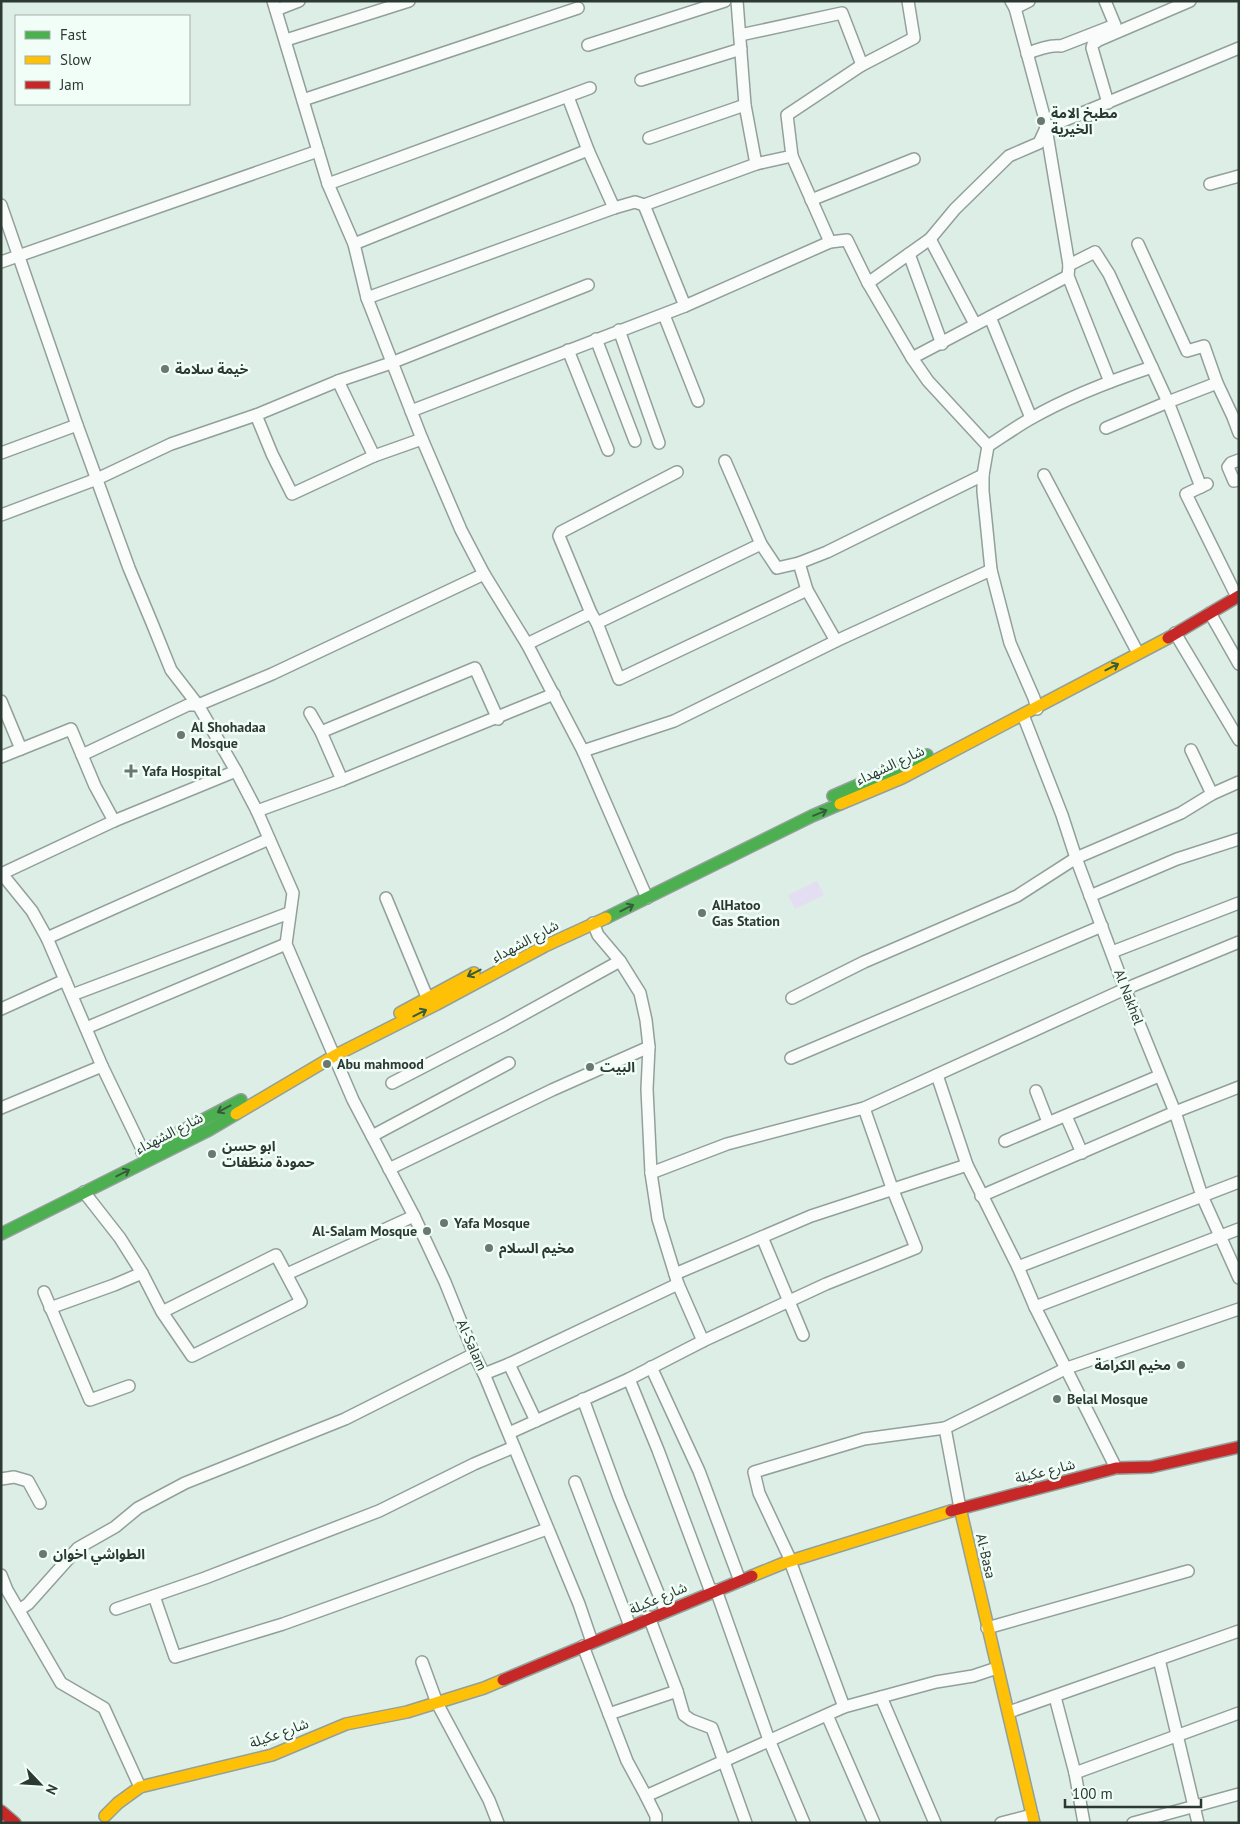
<svg xmlns="http://www.w3.org/2000/svg" width="1240" height="1824" viewBox="0 0 1240 1824" font-family="'PT Sans','Noto Sans Arabic',sans-serif">
	<style>
		.green { fill: #e4def2 }
		.lines { fill: none; stroke-linecap: round; stroke-linejoin: round }
		.street-casing { stroke: #92a09a; stroke-width: 14 }
		.fast-casing { stroke: #92a09a; stroke-width: 14 }
		.slow-casing { stroke: #92a09a; stroke-width: 14 }
		.jam-casing { stroke: #92a09a; stroke-width: 14 }
		.street { stroke: #fafcfb; stroke-width: 11 }
		.fast { stroke: #4caf50; stroke-width: 11 }
		.slow { stroke: #ffc107; stroke-width: 11 }
		.jam { stroke: #c62828; stroke-width: 11 }
		.oneway { stroke: #365c3c }
		.poi-dot { fill: #6a7872; stroke: #f0fef7; stroke-width: 2 }
		.labels { text-anchor: middle; dominant-baseline: central; stroke-width: 5; stroke-linejoin: round; paint-order: stroke }
		.poi-label { font-size: 14px; font-weight: bold; fill: #2c3933; stroke: #f0fef7; text-anchor: start }
		.street-label { font-size: 14px; fill: #2c3933; stroke: #f0fef7 }
	</style>
	<rect width="100%" height="100%" fill="#ddeee6"/>
	<polygon class="green" points="817,881 824,895 795,909 788,895"/>
	<g class="lines">
		<defs>
			<g id="street">
				<polyline points="273,1 328,184 354,244 367,298 422,439 461,530 484,574 527,644 583,751 647,898"/>
				<polyline points="737,1 745,105 756,164 792,156 787,115 862,65 914,38 908,1"/>
				<polyline points="1011,1 1015,8 1044,116 1069,265 1068,276 1110,382"/>
				<polyline points="1015,8 1029,1"/>
				<polyline points="276,10 299,1"/>
				<polyline points="740,35 842,13 862,65"/>
				<polyline points="286,40 409,1"/>
				<polyline points="588,45 725,1"/>
				<path d="M1027,54C1038,49 1049,45 1061,46L1115,25L1105,1"/>
				<polyline points="641,80 741,49"/>
				<polyline points="568,97 588,150 614,208"/>
				<polyline points="303,100 578,8"/>
				<polyline points="1108,103 1092,48 1093,44 1099,40 1190,1"/>
				<polyline points="649,138 745,105"/>
				<polyline points="792,156 830,242"/>
				<polyline points="328,184 590,88"/>
				<polyline points="1210,184 1239,176"/>
				<polyline points="811,200 914,159"/>
				<polyline points="1,205 77,425 129,568 152,623 171,670 198,705 236,771 257,811 293,893 286,944 353,1100 414,1216 445,1282 474,1354 484,1374 579,1604 592,1642"/>
				<polyline points="644,205 685,306"/>
				<polyline points="930,239 975,324"/>
				<polyline points="354,244 588,150"/>
				<polyline points="1138,244 1187,351 1204,346 1217,383 1233,417 1239,433"/>
				<polyline points="909,254 942,344"/>
				<polyline points="1,262 318,151"/>
				<polyline points="1069,265 1095,252 1109,274 1168,402 1201,487"/>
				<polyline points="868,283 930,239 955,209 1009,156 1039,143 1046,128 1239,48"/>
				<polyline points="367,298 614,208 635,202 644,205 756,164"/>
				<polyline points="664,315 698,401"/>
				<polyline points="990,317 1031,418"/>
				<polyline points="619,330 659,443"/>
				<polyline points="596,339 635,441"/>
				<polyline points="568,350 608,450"/>
				<polyline points="912,358 1068,276"/>
				<polyline points="338,381 374,456"/>
				<polyline points="411,411 685,306 830,242 847,240 868,283 912,358 928,381 988,446"/>
				<polyline points="256,415 272,454 292,494 374,456 422,439"/>
				<polyline points="1106,428 1168,402 1217,383"/>
				<polyline points="1,453 77,425"/>
				<polyline points="1239,460 1231,463 1228,467 1234,481 1239,480"/>
				<polyline points="725,461 761,544 777,568 799,563"/>
				<polyline points="1044,475 1138,653"/>
				<polyline points="1207,484 1186,494 1237,597"/>
				<polyline points="1,515 97,479 171,444 256,415 338,381 391,363 588,285"/>
				<polyline points="591,613 597,623 619,679 807,590"/>
				<polyline points="1210,613 1239,664"/>
				<polyline points="597,623 761,544"/>
				<polyline points="1175,633 1239,740"/>
				<polyline points="836,641 807,590 799,563 827,552 983,475"/>
				<polyline points="527,644 591,613 559,536 561,532 677,472"/>
				<polyline points="1,701 21,749 1,757"/>
				<path d="M1037,709L1034,698L1010,643L991,570L983,491V475L988,446C1002,437 1016,427 1030,419C1068,397 1110,381 1152,367"/>
				<polyline points="310,713 321,732 342,780"/>
				<polyline points="1023,715 1062,815 1076,858 1125,989 1175,1112 1202,1196 1239,1278"/>
				<polyline points="321,732 475,668 498,719"/>
				<polyline points="21,749 71,729 95,786 114,821"/>
				<polyline points="1191,750 1212,794"/>
				<polyline points="583,751 674,721 836,641 991,570"/>
				<polyline points="82,755 188,705 198,705 272,674 484,574"/>
				<polyline points="257,811 342,780 554,694"/>
				<polyline points="1,874 114,821 236,771"/>
				<polyline points="1090,896 1177,859 1239,839"/>
				<polyline points="386,898 427,997"/>
				<polyline points="593,923 598,935 620,961 640,993 646,1020 649,1047 647,1089 651,1173 658,1219 678,1284 703,1341"/>
				<polyline points="47,938 269,839"/>
				<polyline points="1112,952 1239,903"/>
				<polyline points="72,995 289,913"/>
				<polyline points="792,998 864,962 1017,896 1076,858 1181,813 1212,794 1239,782"/>
				<polyline points="1,1009 65,980"/>
				<polyline points="86,1028 286,944"/>
				<polyline points="791,1058 1102,926"/>
				<polyline points="102,1066 143,1151"/>
				<polyline points="937,1075 967,1165 1018,1267 1035,1307 1116,1468"/>
				<polyline points="392,1083 504,1025 620,961"/>
				<polyline points="1036,1091 1048,1122"/>
				<polyline points="1,1108 102,1066 47,938 32,911 2,874"/>
				<polyline points="1066,1116 1082,1153"/>
				<polyline points="372,1136 509,1063"/>
				<polyline points="1005,1141 1159,1076"/>
				<polyline points="389,1169 552,1090 649,1047"/>
				<polyline points="651,1173 727,1144 864,1108 1125,989 1239,942"/>
				<polyline points="84,1192 120,1238 142,1273 162,1312 192,1356 301,1302 276,1255 162,1312"/>
				<polyline points="981,1196 1175,1112 1239,1087"/>
				<polyline points="762,1237 803,1335"/>
				<polyline points="1018,1267 1239,1182"/>
				<polyline points="287,1274 414,1216"/>
				<polyline points="675,1274 811,1216 967,1165"/>
				<polyline points="44,1292 90,1400 129,1386"/>
				<polyline points="1035,1307 1239,1229"/>
				<polyline points="50,1308 114,1285 142,1273"/>
				<polyline points="509,1364 536,1421"/>
				<polyline points="651,1367 699,1471 740,1581"/>
				<polyline points="484,1374 509,1364 678,1284"/>
				<polyline points="629,1379 658,1450 711,1592"/>
				<polyline points="583,1399 619,1497 665,1610"/>
				<polyline points="509,1433 629,1379 703,1341 826,1284 916,1248 892,1188 864,1108"/>
				<polyline points="1,1479 14,1477 28,1481 40,1503"/>
				<polyline points="575,1482 630,1626"/>
				<polyline points="960,1508 945,1428 1067,1368 1239,1309"/>
				<polyline points="790,1561 844,1707"/>
				<polyline points="791,1561 759,1493 754,1472 864,1439 945,1428"/>
				<polyline points="1,1575 7,1590 61,1683 104,1708 140,1787"/>
				<polyline points="716,1590 769,1740 804,1823"/>
				<polyline points="154,1596 175,1657 283,1624 547,1529"/>
				<polyline points="116,1609 205,1578 379,1511 474,1464 514,1447"/>
				<polyline points="19,1610 28,1604 78,1548 115,1527 138,1508 185,1483 345,1419 474,1354"/>
				<polyline points="649,1617 677,1691 684,1715 691,1720 712,1728 746,1823"/>
				<polyline points="987,1628 1188,1571"/>
				<polyline points="583,1646 627,1761 646,1796"/>
				<polyline points="1159,1659 1198,1823"/>
				<polyline points="422,1662 437,1703 489,1800 498,1823"/>
				<polyline points="881,1697 935,1823"/>
				<polyline points="1055,1697 1075,1773 1084,1823"/>
				<polyline points="1009,1712 1239,1631"/>
				<polyline points="609,1714 677,1691"/>
				<polyline points="827,1715 874,1823"/>
				<polyline points="1075,1773 1239,1713"/>
				<polyline points="656,1823 656,1816 646,1796 844,1707 936,1682 973,1676 997,1668"/>
				<polyline points="1001,1823 1032,1815"/>
				<polyline points="1133,1823 1239,1794"/>
			</g>
			<g id="fast">
				<polyline points="833,796 927,755"/>
				<polyline points="606,918 812,816 840,804"/>
				<polyline points="142,1152 241,1100"/>
				<polyline points="1,1234 209,1130 236,1114"/>
			</g>
			<g id="slow">
				<polyline points="840,804 902,778 1168,638"/>
				<polyline points="400,1013 474,973"/>
				<polyline points="236,1114 334,1056 437,1004 545,946 606,918"/>
				<polyline points="960,1508 1034,1823"/>
				<polyline points="752,1576 784,1563 951,1511"/>
				<polyline points="105,1816 118,1803 140,1787 272,1755 346,1724 407,1712 484,1688 503,1680"/>
			</g>
			<g id="jam">
				<polyline points="1168,638 1239,596"/>
				<polyline points="951,1511 1116,1468 1151,1467 1239,1447"/>
				<polyline points="503,1680 752,1576"/>
				<polyline points="1,1811 15,1823"/>
			</g>
		</defs>
		<use href="#street" class="street-casing"/>
		<use href="#fast" class="fast-casing"/>
		<use href="#slow" class="slow-casing"/>
		<use href="#jam" class="jam-casing"/>
		<use href="#street" class="street"/>
		<use href="#fast" class="fast"/>
		<use href="#slow" class="slow"/>
		<use href="#jam" class="jam"/>
	</g>
	<defs><path id="oneway-shaft" d="M-6 0H5M1.5-3L5.5 0L1.5 3" fill="none" stroke-width="1.6" stroke-linecap="round" stroke-linejoin="round" transform="scale(1.25)"/></defs>
	<g class="oneway">
		<use href="#oneway-shaft" transform="translate(1112 667) rotate(-27)"/>
		<use href="#oneway-shaft" transform="translate(820 813) rotate(-23)"/>
		<use href="#oneway-shaft" transform="translate(627 908) rotate(-27)"/>
		<use href="#oneway-shaft" transform="translate(474 973) rotate(153)"/>
		<use href="#oneway-shaft" transform="translate(420 1013) rotate(-27)"/>
		<use href="#oneway-shaft" transform="translate(224 1109) rotate(152)"/>
		<use href="#oneway-shaft" transform="translate(123 1173) rotate(-27)"/>
	</g>
	<g class="poi-dot">
		<circle cx="1041" cy="121" r="5"/>
		<circle cx="165" cy="369" r="5"/>
		<circle cx="181" cy="735" r="5"/>
		<path d="M128.5 763.5h5v5h5v5h-5v5h-5v-5h-5v-5h5z"/>
		<circle cx="702" cy="913" r="5"/>
		<circle cx="327" cy="1064" r="5"/>
		<circle cx="590" cy="1067" r="5"/>
		<circle cx="212" cy="1154" r="5"/>
		<circle cx="444" cy="1223" r="5"/>
		<circle cx="427" cy="1231" r="5"/>
		<circle cx="489" cy="1248" r="5"/>
		<circle cx="1181" cy="1365" r="5"/>
		<circle cx="1057" cy="1399" r="5"/>
		<circle cx="43" cy="1554" r="5"/>
	</g>
	<g class="labels">
		<g class="poi-label">
			<text x="1051" y="113">مطبخ الامة<tspan x="1051" dy="16">الخيرية</tspan></text>
			<text x="175" y="369">خيمة سلامة</text>
			<text x="191" y="727">Al Shohadaa<tspan x="191" dy="16">Mosque</tspan></text>
			<text x="142" y="771">Yafa Hospital</text>
			<text x="712" y="905">AlHatoo<tspan x="712" dy="16">Gas Station</tspan></text>
			<text x="337" y="1064">Abu mahmood</text>
			<text x="600" y="1067">البيت</text>
			<text x="222" y="1146">ابو حسن<tspan x="222" dy="16">حمودة منظفات</tspan></text>
			<text x="454" y="1223">Yafa Mosque</text>
			<text x="417" y="1231" text-anchor="end">Al-Salam Mosque</text>
			<text x="499" y="1248">مخيم السلام</text>
			<text x="1171" y="1365" text-anchor="end">مخيم الكرامة</text>
			<text x="1067" y="1399">Belal Mosque</text>
			<text x="53" y="1554">الطواشي اخوان</text>
		</g>
		<g class="street-label">
			<text transform="translate(890 765) rotate(-25)">شارع الشهداء</text>
			<text transform="translate(525 941) rotate(-28)">شارع الشهداء</text>
			<text transform="translate(1129 997) rotate(69)">Al Nakhel</text>
			<text transform="translate(169 1133) rotate(-27)">شارع الشهداء</text>
			<text transform="translate(472 1345) rotate(66)">Al-Salam</text>
			<text transform="translate(1045 1471) rotate(-14)">شارع عكيلة</text>
			<text transform="translate(986 1556) rotate(77)">Al-Basa</text>
			<text transform="translate(658 1598) rotate(-23)">شارع عكيلة</text>
			<text transform="translate(279 1733) rotate(-20)">شارع عكيلة</text>
		</g>
	</g>
	<rect width="1240" height="1824" fill="none" stroke="#2c3933" stroke-width="5"/>
	<rect x="15" y="15" width="175" height="90" fill="#f0fef7" stroke="#a2afa9"/>
	<rect x="25" y="31" width="25" height="8" fill="#4caf50" stroke="#a2afa9"/>
	<text x="60" y="40" font-size="15" fill="#2c3933">Fast</text>
	<rect x="25" y="56" width="25" height="8" fill="#ffc107" stroke="#a2afa9"/>
	<text x="60" y="65" font-size="15" fill="#2c3933">Slow</text>
	<rect x="25" y="81" width="25" height="8" fill="#c62828" stroke="#a2afa9"/>
	<text x="60" y="90" font-size="15" fill="#2c3933">Jam</text>
	<g transform="translate(40 1784) rotate(115)" stroke="#f0fef7" stroke-width="4" paint-order="stroke">
	<path d="M0-4L9 19L0 12L-9 19Z" fill="#2c3933"/>
	<text y="-8" font-size="14" font-weight="bold" text-anchor="middle" fill="#2c3933">N</text>
	</g>
	<path d="M1065 1799v8h136v-8" fill="none" stroke="#2c3933" stroke-width="2.5"/>
	<text x="1072" y="1799" font-size="15" fill="#2c3933" stroke="#f0fef7" stroke-width="4" paint-order="stroke">100 m</text>
</svg>
